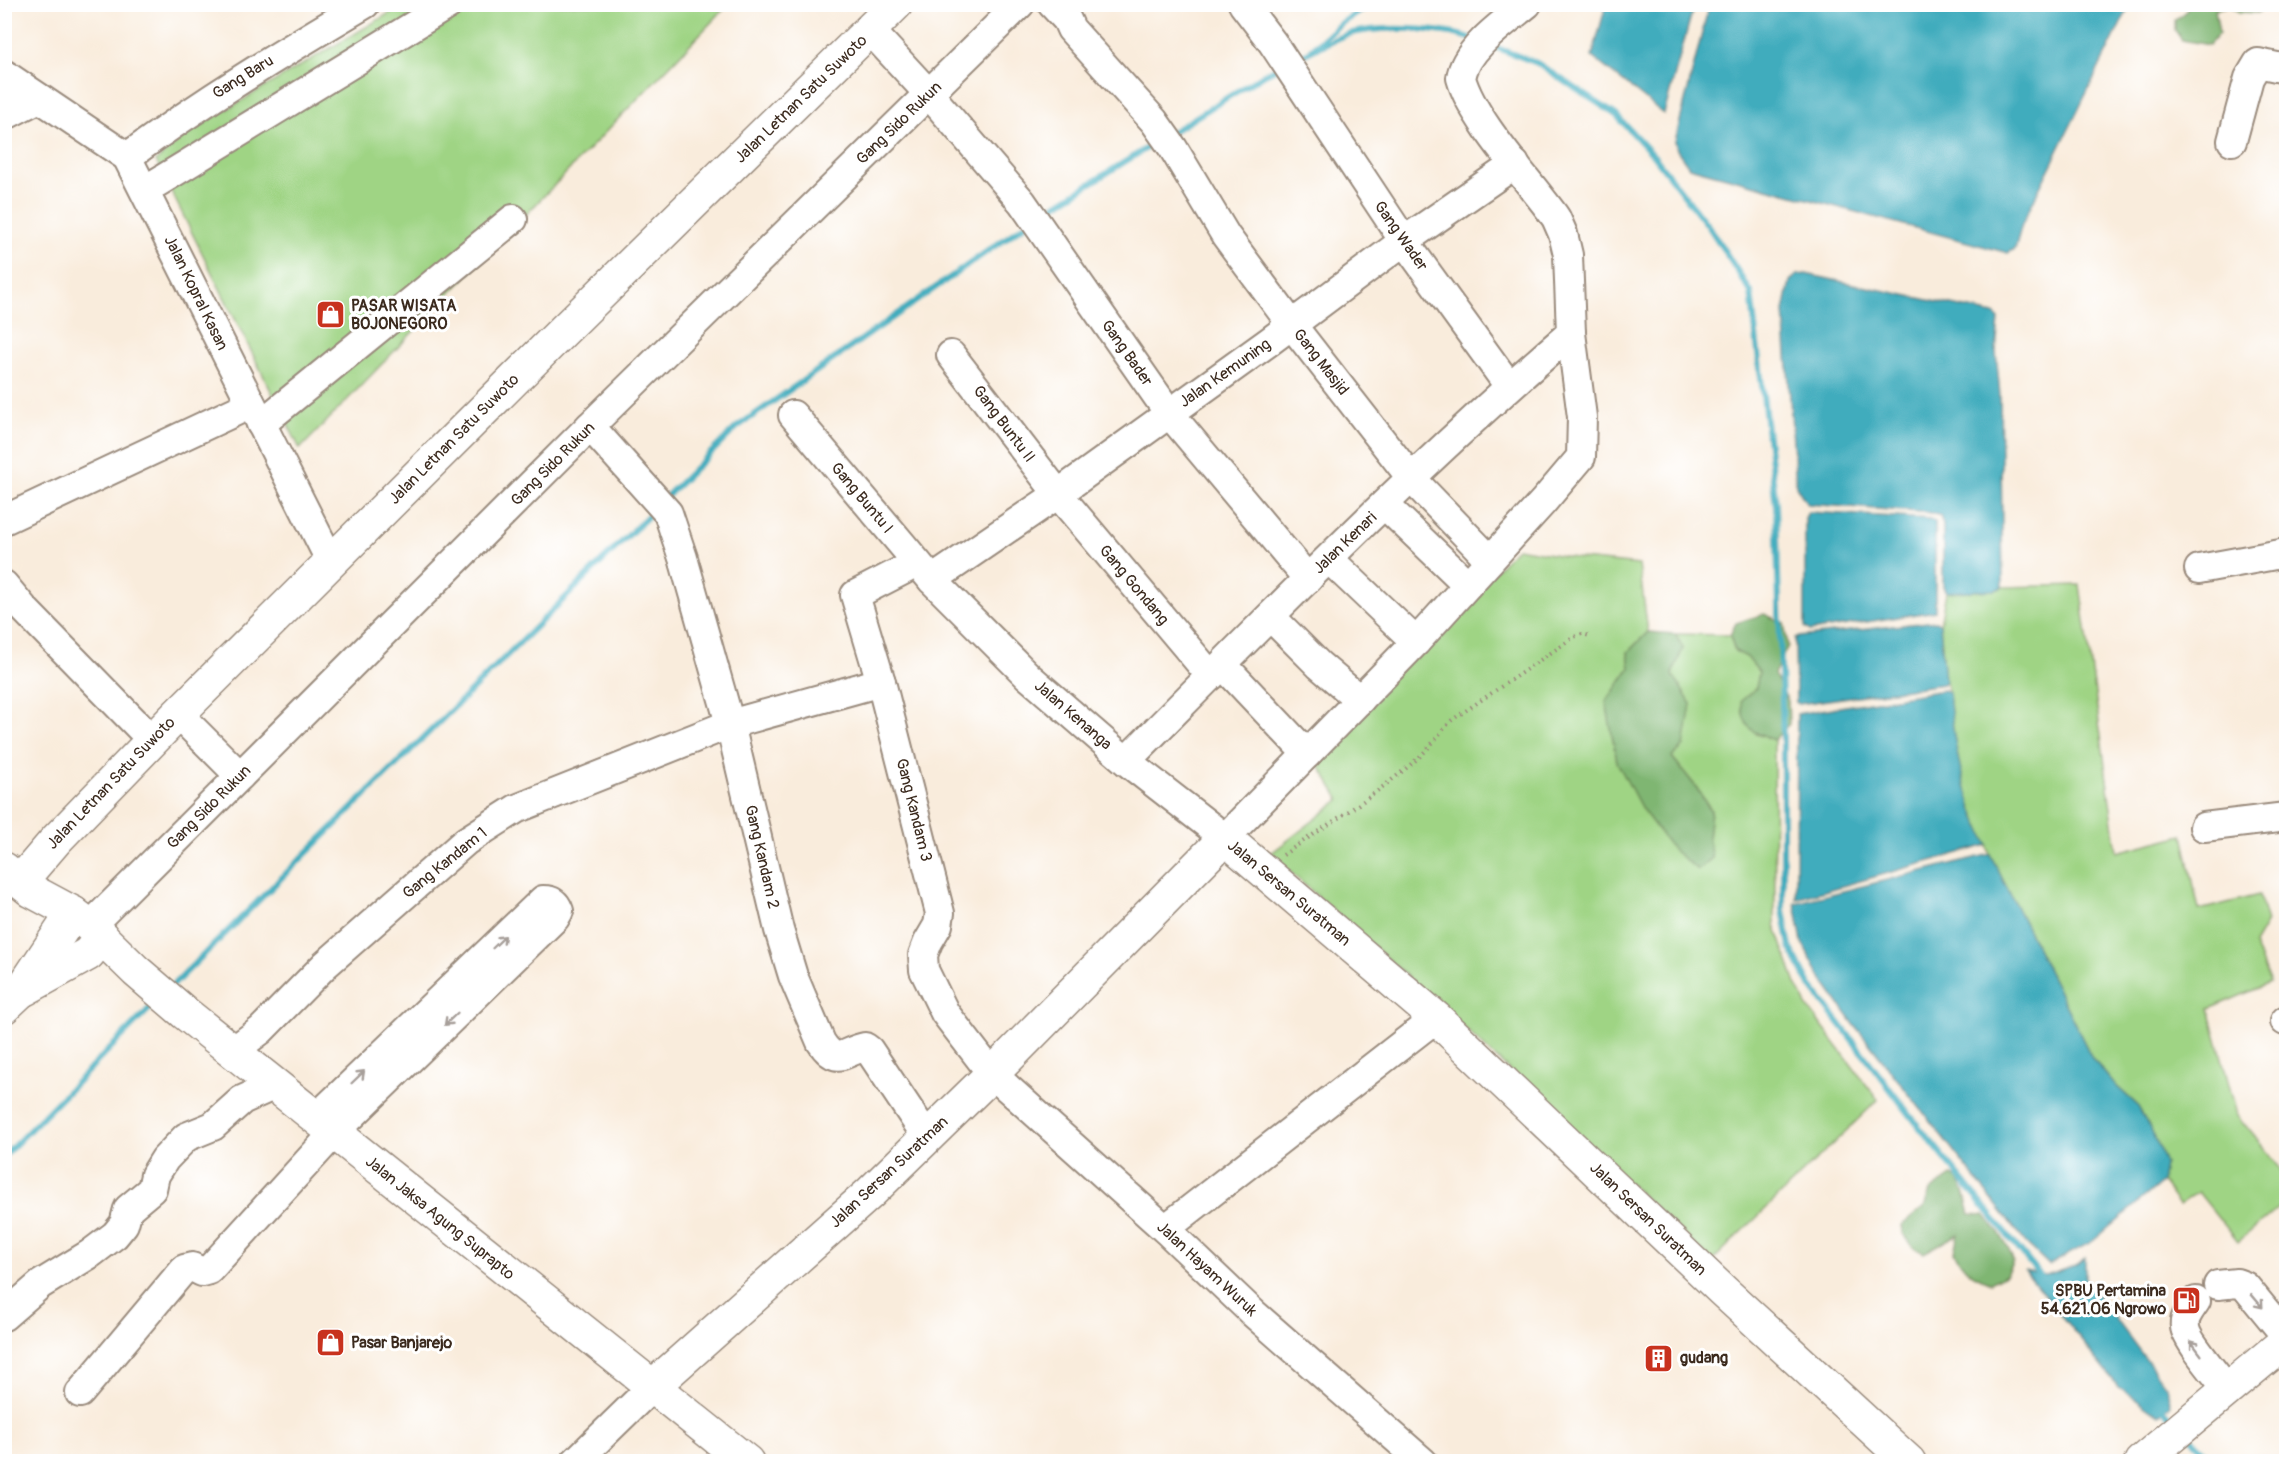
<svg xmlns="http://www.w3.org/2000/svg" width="2291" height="1466" viewBox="0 0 2291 1466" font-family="Pangolin,sans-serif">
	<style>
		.green { fill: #9fd484; stroke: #6d7f51; stroke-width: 1.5 }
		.forest { fill: #7fb672; stroke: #5d7048; stroke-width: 1.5 }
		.water { fill: #3facbd; stroke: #3d6b6e; stroke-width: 1.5 }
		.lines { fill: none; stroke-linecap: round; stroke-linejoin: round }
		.stream { stroke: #3facbd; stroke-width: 6 }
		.minor-casing { stroke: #9a8b7d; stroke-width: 32 }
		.major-casing { stroke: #9a8b7d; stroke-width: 36 }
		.path { stroke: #9a8b7d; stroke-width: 4; stroke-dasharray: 1.5 4.5; stroke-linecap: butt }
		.minor { stroke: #fff; stroke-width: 28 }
		.major { stroke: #fff; stroke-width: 33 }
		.oneway { stroke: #a79f9a }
		.labels { text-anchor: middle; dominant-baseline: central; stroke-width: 6; stroke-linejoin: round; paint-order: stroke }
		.street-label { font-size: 16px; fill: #3b2a1e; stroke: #fff }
		.poi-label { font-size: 16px; font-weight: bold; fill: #3b2a1e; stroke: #fff; text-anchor: start }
	</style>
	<rect width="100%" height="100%" fill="#fff"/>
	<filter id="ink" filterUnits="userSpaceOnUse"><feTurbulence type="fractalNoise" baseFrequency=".0167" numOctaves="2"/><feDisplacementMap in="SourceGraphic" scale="12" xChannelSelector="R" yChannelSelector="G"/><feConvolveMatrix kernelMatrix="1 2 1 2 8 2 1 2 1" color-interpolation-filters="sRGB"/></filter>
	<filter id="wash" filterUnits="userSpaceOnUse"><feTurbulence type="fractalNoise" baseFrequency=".008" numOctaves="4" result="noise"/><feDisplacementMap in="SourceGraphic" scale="24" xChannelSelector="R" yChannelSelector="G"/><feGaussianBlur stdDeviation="1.35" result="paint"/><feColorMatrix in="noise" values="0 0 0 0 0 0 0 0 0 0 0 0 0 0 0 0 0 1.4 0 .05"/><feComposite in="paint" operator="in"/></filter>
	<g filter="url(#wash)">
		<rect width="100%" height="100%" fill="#f9ecdc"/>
		<g class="green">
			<polygon points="403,5 728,5 300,449 156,161 192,130"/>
			<polygon points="1517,548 1581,559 1639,565 1648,632 1628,652 1630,668 1606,702 1708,838 1711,810 1696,787 1672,757 1672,674 1683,648 1675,634 1730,635 1735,651 1747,657 1759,672 1756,734 1774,740 1775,925 1796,984 1809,1009 1878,1100 1712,1261 1445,1010 1270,854 1340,800 1314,757"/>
			<polygon points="2080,585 2117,852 2183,835 2199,910 2259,895 2267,922 2254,944 2270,983 2209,1009 2237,1115 2280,1168 2286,1183 2286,1201 2238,1242 2198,1192 2179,1205 2162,1182 2165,1164 2156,1140 2137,1105 2113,1083 2092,1058 1990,854 1963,785 1952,727 1949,693 1945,681 1940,624 1946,592 1995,590 2003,587"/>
		</g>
		<g class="forest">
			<polygon points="2188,5 2188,4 2264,5 2258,13 2239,12 2229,6 2215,9 2219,33 2209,45 2182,40 2175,30 2175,20 2187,10"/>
			<path d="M1764,614L1784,623L1788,646L1774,674L1788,701L1789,724L1774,740C1750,732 1743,727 1741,701L1756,688L1759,672L1747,657L1735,651L1730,635L1736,623Z"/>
			<polygon points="1648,632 1675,634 1683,648 1672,674 1691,704 1684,746 1672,757 1696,787 1711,811 1708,838 1712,858 1698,870 1673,850 1642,809 1617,762 1606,702 1630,668 1628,652"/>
			<path d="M1951,1176L1958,1178L1964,1191L1970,1214L1984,1215C1996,1229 2008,1243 2013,1261L2006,1274L1991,1283C1971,1275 1965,1271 1954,1252L1958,1234L1924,1253C1911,1247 1903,1240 1902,1225L1924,1207L1930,1191Z"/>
		</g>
		<g class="water">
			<polygon points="1606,5 1694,5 1664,114 1592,57"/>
			<polygon points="1709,5 1709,4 2130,5 2022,224 2015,249 2008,253 1689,167 1677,150 1675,141"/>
			<polygon points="1806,274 1994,314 1999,319 1996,351 2000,396 2003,587 1995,590 1946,592 1943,586 1943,525 1940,516 1932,513 1807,504 1796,486 1784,311 1790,281 1797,275"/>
			<polygon points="1808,512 1931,519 1935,522 1935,611 1810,631 1805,627 1805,518"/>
			<polygon points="1936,621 1940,624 1945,681 1943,684 1799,704 1796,702 1795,639 1799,637"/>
			<path d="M1944,690L1949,693C1954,748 1963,795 1988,845L1796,899L1797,714Z"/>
			<polygon points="1990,854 2092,1058 2113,1083 2137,1105 2156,1140 2165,1164 2162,1182 2093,1241 2049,1265 2026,1243 1853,1023 1819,975 1802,942 1795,903"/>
			<polygon points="2085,1258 2085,1278 2166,1386 2171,1404 2159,1415 2118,1386 2025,1271 2046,1275 2075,1265"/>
		</g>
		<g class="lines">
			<g class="stream">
				<polyline points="1489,45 1537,63 1616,115 1654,156 1709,227 1751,292 1776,506 1783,738 1783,910 1790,947 1810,985 1920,1128 2043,1279"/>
				<polyline points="1312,49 1340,24 1371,4"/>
				<path d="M1293,60C1311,52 1330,40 1348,34C1381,25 1442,28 1473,39"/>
				<polyline points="1172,132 1265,74 1279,67"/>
				<polyline points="1040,215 1158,141"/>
				<polyline points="665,498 737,427 1029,222"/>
				<polyline points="170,988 654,510"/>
				<polyline points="4,1156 157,1001"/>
				<polyline points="2160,1406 2176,1422"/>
				<polyline points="2189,1436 2214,1462"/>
			</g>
		</g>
	</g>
	<g filter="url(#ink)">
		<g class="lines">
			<defs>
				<g id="minor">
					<polyline points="1052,4 1067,20 1071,29 1154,121 1173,148 1226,236 1292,325 1355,406 1412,479 1490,560"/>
					<polyline points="1243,4 1272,42 1404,241 1509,386"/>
					<polyline points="870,30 929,94 1022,202 1169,413 1308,579"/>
					<polyline points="4,74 127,157 331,562"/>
					<polyline points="4,116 39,98"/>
					<polyline points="2232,141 2249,78 2258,63 2286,69"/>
					<path d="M127,157C205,100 282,53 365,4"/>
					<polyline points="145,190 449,4"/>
					<polyline points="951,355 1058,494 1211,676"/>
					<path d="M793,415L932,580L1028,676L1126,761L1225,838L1416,642L1543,502L1581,457L1582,417L1571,333L1568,255L1563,234L1556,218C1529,180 1473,121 1461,78C1465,49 1505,22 1527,4"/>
					<polyline points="261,424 513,219"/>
					<path d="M590,426L668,513L683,558L730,724L779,930L793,976L821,1042C837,1067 844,1051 865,1047L869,1050L927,1137"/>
					<polyline points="1385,505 1467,584"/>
					<polyline points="4,520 251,404"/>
					<polyline points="1329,559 1416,642"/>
					<polyline points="917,563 855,595 881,682 940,913 938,925 928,942 923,955 924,970 945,1013 992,1074 1165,1229 1253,1313 1423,1462"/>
					<polyline points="2199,569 2286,553"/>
					<polyline points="932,580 1048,501 1270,341 1404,241 1515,164"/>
					<polyline points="4,585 24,609 152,740"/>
					<polyline points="1271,617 1319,665 1360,700"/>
					<polyline points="1223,665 1307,754"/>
					<polyline points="178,714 240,776"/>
					<path d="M1126,761C1271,615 1415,467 1571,333"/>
					<polyline points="2204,827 2286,817"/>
					<polyline points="90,926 590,426 1020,4"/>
					<polyline points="2285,1021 2286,1020"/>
					<polyline points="233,1051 261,1030 325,965 466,841 516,809 730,724 881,682"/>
					<polyline points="1165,1229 1436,1018"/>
					<polyline points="2218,1285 2237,1283 2245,1286 2286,1336"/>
					<path d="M2196,1301C2191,1309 2183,1318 2185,1327C2186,1340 2219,1378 2228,1390"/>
					<polyline points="4,1316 41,1284 90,1254 115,1235 124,1224 128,1209 152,1189 155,1175 165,1159 186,1137 213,1126 242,1100 275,1085"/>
					<path d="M80,1393L184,1269L192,1267L202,1272L209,1270L334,1133L555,918L559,911C556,902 552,900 543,900L316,1118"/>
					<polyline points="575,1462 652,1387"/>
				</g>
				<g id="major">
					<polyline points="4,869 32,891 73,913 90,926 136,971 185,1013 747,1462"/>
					<polyline points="20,882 56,840 178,714 563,331 896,4"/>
					<polyline points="25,989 88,954 102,937"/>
					<polyline points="4,1007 21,991 73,913"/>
					<polyline points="652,1387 870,1193 992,1074 1225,838 1436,1018 1722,1290 1909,1462"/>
					<polyline points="2141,1462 2286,1341"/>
				</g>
			</defs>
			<use href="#minor" class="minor-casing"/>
			<use href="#major" class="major-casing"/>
			<path class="path" d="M1283,855C1328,824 1377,795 1418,758C1431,747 1440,732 1452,720L1574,637L1582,634L1590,636"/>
			<use href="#minor" class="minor"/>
			<use href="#major" class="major"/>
		</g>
		<defs><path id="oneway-shaft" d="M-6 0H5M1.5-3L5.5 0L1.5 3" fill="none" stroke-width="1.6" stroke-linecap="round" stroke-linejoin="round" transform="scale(1.5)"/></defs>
		<g class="oneway">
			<use href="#oneway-shaft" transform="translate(499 942) rotate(-44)"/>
			<use href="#oneway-shaft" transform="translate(451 1019) rotate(136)"/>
			<use href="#oneway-shaft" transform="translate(358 1077) rotate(-44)"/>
			<use href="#oneway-shaft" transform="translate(2257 1301) rotate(50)"/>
			<use href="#oneway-shaft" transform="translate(2196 1348) rotate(-127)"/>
		</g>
	</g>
	<defs>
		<symbol id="shop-square" viewBox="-11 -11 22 22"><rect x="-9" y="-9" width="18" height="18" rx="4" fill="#c8321e" stroke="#fff"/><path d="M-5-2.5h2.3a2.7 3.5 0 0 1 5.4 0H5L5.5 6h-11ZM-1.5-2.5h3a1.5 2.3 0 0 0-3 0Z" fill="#fff"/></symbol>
		<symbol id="fuel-square" viewBox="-11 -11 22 22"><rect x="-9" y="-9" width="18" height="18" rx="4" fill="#c8321e" stroke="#fff"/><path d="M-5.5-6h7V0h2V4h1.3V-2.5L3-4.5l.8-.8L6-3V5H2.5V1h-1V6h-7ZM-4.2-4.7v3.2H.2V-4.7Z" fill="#fff"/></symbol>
		<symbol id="building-square" viewBox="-11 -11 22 22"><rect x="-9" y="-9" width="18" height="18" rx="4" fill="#c8321e" stroke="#fff"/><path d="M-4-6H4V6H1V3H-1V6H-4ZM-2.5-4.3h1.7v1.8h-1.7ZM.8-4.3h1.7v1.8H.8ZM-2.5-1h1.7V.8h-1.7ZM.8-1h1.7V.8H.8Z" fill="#fff"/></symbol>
	</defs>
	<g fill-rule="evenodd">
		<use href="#shop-square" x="314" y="298" width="33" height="33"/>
		<use href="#fuel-square" x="2170" y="1284" width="33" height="33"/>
		<use href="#shop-square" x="314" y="1326" width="33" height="33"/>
		<use href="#building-square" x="1642" y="1342" width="33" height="33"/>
	</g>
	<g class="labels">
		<g class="street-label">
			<text transform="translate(243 77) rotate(-32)">Gang Baru</text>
			<text transform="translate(801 99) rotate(-44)">Jalan Letnan Satu Suwoto</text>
			<text transform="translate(899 123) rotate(-44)">Gang Sido Rukun</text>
			<text transform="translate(1401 236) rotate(55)">Gang Wader</text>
			<text transform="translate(196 293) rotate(64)">Jalan Kopral Kasan</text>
			<text transform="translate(1127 353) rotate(55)">Gang Bader</text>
			<text transform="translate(1321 362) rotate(52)">Gang Masjid</text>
			<text transform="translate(1225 373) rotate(-35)">Jalan Kemuning</text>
			<text transform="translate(1004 424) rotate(53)">Gang Buntu II</text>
			<text transform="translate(454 439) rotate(-45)">Jalan Letnan Satu Suwoto</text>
			<text transform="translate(553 464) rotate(-45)">Gang Sido Rukun</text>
			<text transform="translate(862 498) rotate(50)">Gang Buntu I</text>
			<text transform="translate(1345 543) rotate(-44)">Jalan Kenari</text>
			<text transform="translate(1134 585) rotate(50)">Gang Gondang</text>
			<text transform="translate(1073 715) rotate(41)">Jalan Kenanga</text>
			<text transform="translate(111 783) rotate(-46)">Jalan Letnan Satu Suwoto</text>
			<text transform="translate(209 807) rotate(-45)">Gang Sido Rukun</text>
			<text transform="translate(914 810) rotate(76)">Gang Kandam 3</text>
			<text transform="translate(762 857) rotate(77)">Gang Kandam 2</text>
			<text transform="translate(445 863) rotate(-39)">Gang Kandam 1</text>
			<text transform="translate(1289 893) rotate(40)">Jalan Sersan Suratman</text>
			<text transform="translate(889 1172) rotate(-43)">Jalan Sersan Suratman</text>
			<text transform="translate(440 1218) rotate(39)">Jalan Jaksa Agung Suprapto</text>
			<text transform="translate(1648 1219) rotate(44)">Jalan Sersan Suratman</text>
			<text transform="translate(1207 1269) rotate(43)">Jalan Hayam Wuruk</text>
		</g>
		<g class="poi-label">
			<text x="351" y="306">PASAR WISATA<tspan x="351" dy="18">BOJONEGORO</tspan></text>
			<text x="2166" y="1291" text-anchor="end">SPBU Pertamina<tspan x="2166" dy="18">54.621.06 Ngrowo</tspan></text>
			<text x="351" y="1343">Pasar Banjarejo</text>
			<text x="1680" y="1358">gudang</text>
		</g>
	</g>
	<rect width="2291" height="1466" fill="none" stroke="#fff" stroke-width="24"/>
</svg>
